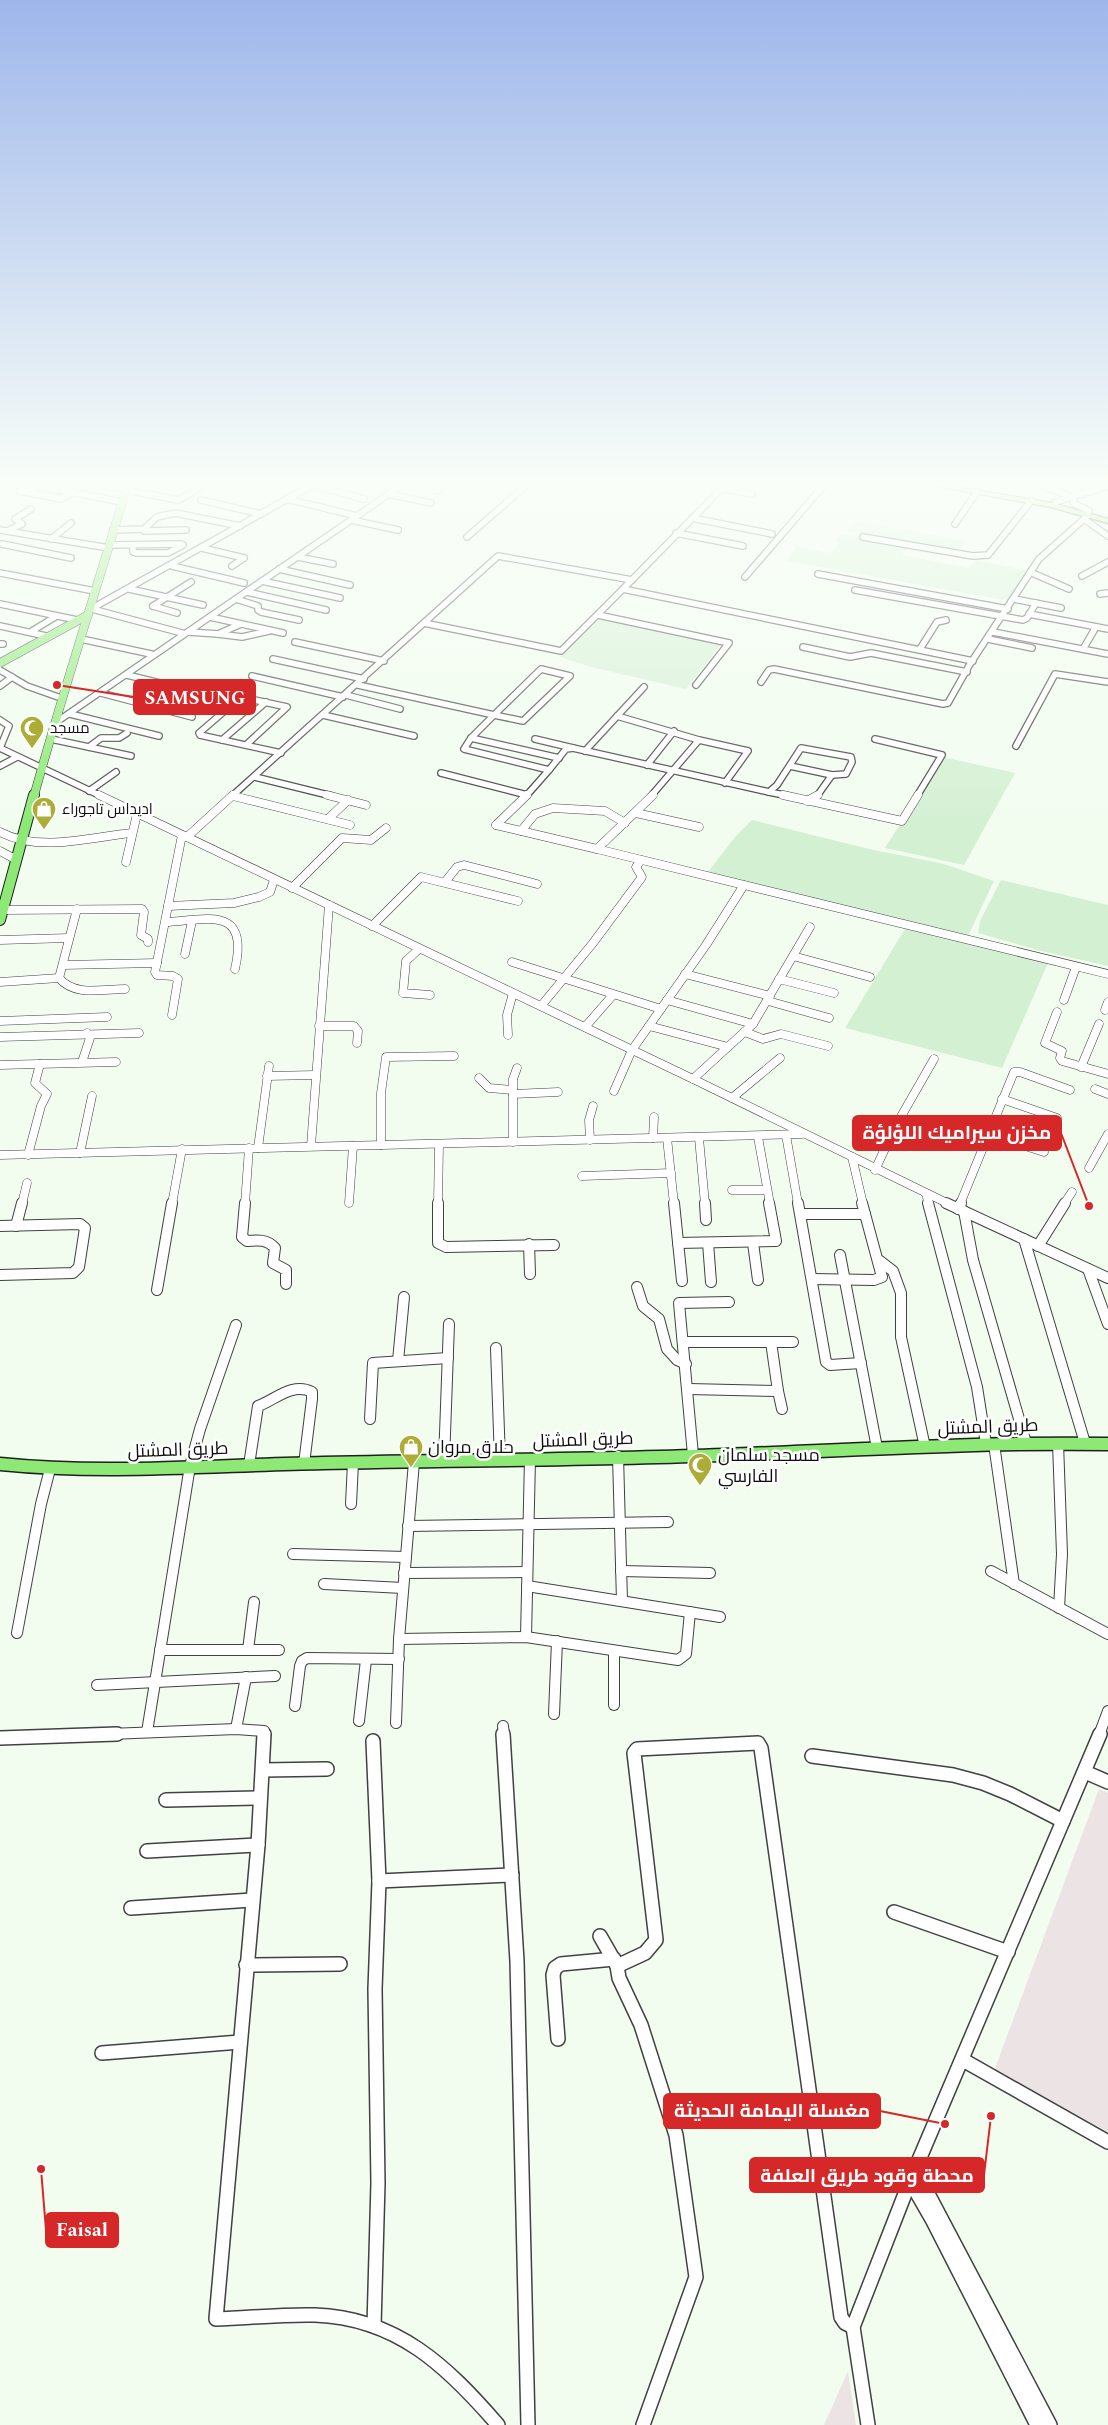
<svg xmlns="http://www.w3.org/2000/svg" width="1108" height="2425" viewBox="0 0 1108 2425" font-family="Spectral,Cairo,serif">
	<style>
		.industrial { fill: #ebe3e4 }
		.farmland { fill: #d4f0d3 }
		.lines { fill: none; stroke-linecap: round; stroke-linejoin: round }
		.minor-far3-casing { stroke: #414141; stroke-width: 8 }
		.minor-far2-casing { stroke: #414141; stroke-width: 9 }
		.minor-far1-casing { stroke: #414141; stroke-width: 12 }
		.minor-casing { stroke: #414141; stroke-width: 16 }
		.major-far2-casing { stroke: #1f1f1f; stroke-width: 9 }
		.major-far1-casing { stroke: #1f1f1f; stroke-width: 12 }
		.major-casing { stroke: #1f1f1f; stroke-width: 15 }
		.highway-casing { stroke: #1f1f1f; stroke-width: 3 }
		.minor-far3 { stroke: #fff; stroke-width: 5.5 }
		.minor-far2 { stroke: #fff; stroke-width: 8 }
		.minor-far1 { stroke: #fff; stroke-width: 10 }
		.minor { stroke: #fff; stroke-width: 13 }
		.major-far2 { stroke: #8de875; stroke-width: 8 }
		.major-far1 { stroke: #8de875; stroke-width: 10 }
		.major { stroke: #8de875; stroke-width: 12 }
		.highway { fill: #a6e369; fill-rule: evenodd }
		.labels { text-anchor: middle; dominant-baseline: central; stroke-width: 5; stroke-linejoin: round; paint-order: stroke }
		.far-poi-label { font-size: 15px; fill: #0e0e0e; stroke: #fff; text-anchor: start }
		.street-label { font-size: 18px; fill: #0e0e0e; stroke: #fff }
		.poi-label { font-size: 18px; fill: #0e0e0e; stroke: #fff; text-anchor: start }
		.leader { fill: none; stroke: #d62828; stroke-width: 2 }
		.callout-dot { fill: #d62828; stroke: #fff; stroke-width: 2 }
		.callout { fill: #d62828; stroke: #d62828; stroke-width: 2 }
		.callout-label { font-size: 19px; text-anchor: middle; font-weight: bold; fill: #fff }
	</style>
	<rect width="100%" height="100%" fill="#f2fdf0"/>
	<g class="industrial">
		<polygon points="1099,1789 1108,1793 1108,2132 994,2071"/>
		<polygon points="848,2371 856,2425 824,2425"/>
	</g>
	<g class="farmland">
		<polygon points="855,521 965,541 958,552 847,531"/>
		<polygon points="841,534 908,547 902,555 968,568 976,560 1029,571 1010,601 787,561 797,547 831,553 840,542 835,541"/>
		<polygon points="601,619 654,630 722,643 686,689 595,668 560,657 590,627"/>
		<polygon points="943,757 1015,773 964,865 885,848"/>
		<polygon points="752,820 869,849 944,864 994,881 968,936 708,872 735,837"/>
		<polygon points="1001,880 1108,905 1108,966 1037,950 978,933 980,921"/>
		<polygon points="906,927 1048,963 1002,1068 845,1028"/>
	</g>
	<g class="lines">
		<defs>
			<g id="minor-far3">
				<polyline points="95,483 126,489"/>
				<polyline points="727,483 623,589 973,661"/>
				<polyline points="1035,483 1072,497"/>
				<polyline points="1057,483 1083,494"/>
				<polyline points="312,485 364,499"/>
				<polyline points="722,488 752,494"/>
				<polyline points="125,490 179,500 204,485"/>
				<polyline points="20,491 61,499 72,493"/>
				<polyline points="437,491 448,483"/>
				<polyline points="26,492 40,486 122,502"/>
				<polyline points="388,494 431,503"/>
				<polyline points="1074,496 1073,503 1089,511"/>
				<polyline points="287,499 357,516"/>
				<polyline points="201,500 261,514"/>
				<polyline points="1055,502 1108,486"/>
				<polyline points="1088,515 1084,519 1108,536"/>
				<polyline points="692,518 772,534"/>
				<polyline points="351,520 398,530"/>
				<polyline points="955,524 977,492"/>
				<polyline points="0,530 109,548"/>
				<polyline points="113,530 144,529 157,517 175,513 240,526"/>
				<polyline points="7,531 22,524 15,519 31,509"/>
				<polyline points="144,531 186,530"/>
				<polyline points="676,533 743,546"/>
				<polyline points="467,537 529,483"/>
				<polyline points="863,537 973,556 988,555 1031,501"/>
				<polyline points="51,539 71,523"/>
				<polyline points="2,544 71,558"/>
				<polyline points="110,545 181,544 183,545 168,553 136,553 133,552 133,545"/>
				<polyline points="202,548 244,558"/>
				<polyline points="298,557 333,564"/>
				<polyline points="172,566 244,583"/>
				<polyline points="232,566 244,558"/>
				<polyline points="279,569 350,585"/>
				<polyline points="1030,572 1069,589"/>
				<polyline points="0,573 95,591"/>
				<polyline points="818,574 1008,609"/>
				<polyline points="1082,576 1108,562"/>
				<polyline points="745,577 826,483"/>
				<polyline points="262,581 340,598"/>
				<polyline points="129,589 203,605"/>
				<polyline points="855,590 1023,620 1027,618 1036,603"/>
				<polyline points="247,592 326,610"/>
				<polyline points="1100,594 1108,593"/>
				<polyline points="236,599 258,606 258,610 261,612 299,620"/>
				<polyline points="1014,599 1061,608"/>
				<polyline points="0,604 77,620"/>
				<polyline points="153,606 191,582"/>
				<polyline points="153,606 177,613"/>
				<polyline points="92,609 182,633"/>
				<polyline points="89,610 316,483"/>
				<polyline points="1029,614 1108,629"/>
				<polyline points="598,615 729,643 696,685"/>
				<polyline points="210,617 283,633"/>
				<polyline points="424,623 561,651 623,589"/>
				<polyline points="0,626 46,636"/>
				<polyline points="32,631 55,617"/>
				<polyline points="189,632 218,634 241,624"/>
				<polyline points="993,632 1108,654"/>
				<polyline points="218,634 242,637 269,631"/>
				<polyline points="81,639 151,654"/>
				<polyline points="988,639 1032,648"/>
				<polyline points="295,642 384,661"/>
				<polyline points="0,644 3,644"/>
				<polyline points="803,647 850,657 871,653 967,672"/>
				<polyline points="920,649 937,622 946,620"/>
				<polyline points="1083,649 1096,627"/>
				<polyline points="273,659 364,679"/>
				<polygon points="541,669 570,676 523,721 494,715"/>
				<polyline points="0,670 27,686 61,698"/>
				<polyline points="127,675 221,698"/>
				<polyline points="252,676 343,697"/>
				<polyline points="761,682 769,670 774,669 943,704 948,703 970,664 1039,559 1084,519"/>
				<polyline points="358,685 494,715"/>
				<polyline points="0,686 12,677"/>
				<polyline points="101,693 192,717"/>
				<polyline points="346,695 400,709"/>
				<polyline points="70,714 159,736"/>
				<polyline points="323,715 414,736"/>
				<polyline points="494,715 471,738 464,749 549,770 566,749 573,748 769,792 777,785 801,748 851,757 852,762 846,774 832,775 817,796"/>
				<polyline points="617,716 699,740 651,796"/>
				<polyline points="0,720 9,726 0,748"/>
				<polyline points="55,723 405,483"/>
				<polyline points="471,738 559,758"/>
				<polyline points="51,739 131,756"/>
				<polyline points="535,739 573,748"/>
				<polyline points="875,739 942,755 917,796"/>
				<polyline points="222,740 266,702"/>
				<polyline points="699,740 748,751 725,783"/>
				<polyline points="246,745 287,707 241,697 199,733 200,735 281,753"/>
				<polyline points="1016,746 1055,674 1108,682"/>
				<polyline points="89,747 101,738 119,738 127,733"/>
				<polyline points="0,748 101,796"/>
				<polyline points="585,751 644,687"/>
				<polyline points="647,765 674,731"/>
				<polyline points="0,766 17,757"/>
				<polyline points="790,766 832,775"/>
				<polyline points="441,773 527,795 549,770"/>
				<polyline points="255,777 332,796"/>
				<polyline points="89,791 116,772"/>
				<polyline points="769,792 789,796"/>
				<polyline points="232,796 498,556 632,580"/>
				<polyline points="526,796 527,795"/>
			</g>
			<g id="minor-far2">
				<polyline points="99,795 693,1079 949,1204"/>
				<polyline points="327,795 366,805"/>
				<polyline points="653,795 597,849 1108,974"/>
				<polyline points="783,795 902,821 918,795"/>
				<polyline points="233,796 350,825"/>
				<polyline points="807,801 818,795"/>
				<polyline points="636,813 699,827"/>
				<polyline points="328,819 348,800"/>
				<polyline points="496,825 597,849"/>
				<polyline points="496,825 527,795"/>
				<polyline points="521,831 535,814 553,808 605,811 625,823"/>
				<path d="M0,832C40,853 89,837 132,833"/>
				<polyline points="187,837 233,795"/>
				<polyline points="0,851 15,859"/>
				<polyline points="126,862 137,814"/>
				<polyline points="445,882 457,867 464,865 537,884"/>
				<polyline points="292,888 342,838 371,840 386,828"/>
				<polyline points="168,906 234,903 259,897 270,892 274,880"/>
				<polyline points="3,910 142,909 144,912 141,935 148,939 148,942"/>
				<path d="M166,922C211,919 249,907 235,969"/>
				<polyline points="372,926 421,877 518,901"/>
				<polyline points="0,940 69,938"/>
				<polyline points="419,949 406,961 403,993 430,995"/>
				<polyline points="185,954 192,921"/>
				<polyline points="793,956 870,977"/>
				<polyline points="512,962 661,1009"/>
				<polyline points="63,965 157,963"/>
				<polyline points="685,974 770,996"/>
				<path d="M59,978C75,997 103,989 125,989"/>
				<polyline points="779,979 834,993"/>
				<polyline points="0,982 59,978 77,909"/>
				<polyline points="667,1000 753,1024"/>
				<polyline points="1064,1000 1076,967"/>
				<polyline points="768,1001 829,1018"/>
				<polyline points="541,1006 593,943 642,877 636,867 641,860"/>
				<polyline points="1105,1010 1108,1002"/>
				<polyline points="1057,1012 1045,1043 1062,1051 1060,1058 1062,1061 1108,1074"/>
				<polyline points="172,1015 178,979 173,976 157,975 155,972 182,835"/>
				<polyline points="0,1021 107,1017"/>
				<polyline points="319,1026 354,1026 358,1031 357,1043"/>
				<polyline points="649,1026 728,1047"/>
				<polyline points="585,1027 613,995"/>
				<polyline points="745,1032 763,1039 781,1034 828,1046"/>
				<polyline points="508,1035 507,1015 513,993"/>
				<polyline points="0,1037 139,1033"/>
				<polyline points="82,1062 90,1038 87,1033"/>
				<polyline points="0,1065 116,1062"/>
				<polyline points="1081,1067 1099,1024"/>
				<polyline points="267,1076 315,1075"/>
				<polyline points="479,1078 489,1088 513,1090"/>
				<polyline points="693,1079 753,1024 810,927"/>
				<polyline points="1095,1089 1108,1094"/>
				<polyline points="614,1091 632,1050 706,945 744,885"/>
				<polyline points="513,1094 558,1092"/>
				<polyline points="732,1098 780,1058"/>
				<polyline points="1002,1099 1057,1118"/>
				<polyline points="988,1134 1044,1152"/>
				<polyline points="786,1135 798,1204"/>
				<polyline points="758,1137 770,1204"/>
				<polyline points="653,1138 654,1117"/>
				<polyline points="667,1138 674,1204"/>
				<polyline points="699,1138 705,1204"/>
				<polyline points="590,1140 589,1120 593,1106"/>
				<polyline points="513,1142 513,1079 517,1068"/>
				<polyline points="381,1145 381,1093 386,1057 454,1056"/>
				<polyline points="311,1146 329,905"/>
				<polyline points="258,1148 269,1066"/>
				<polyline points="80,1153 92,1096"/>
				<polyline points="0,1155 802,1134"/>
				<polyline points="28,1155 41,1106 47,1094 35,1083 40,1064"/>
				<polyline points="852,1157 863,1204"/>
				<polyline points="1089,1168 1108,1134"/>
				<polyline points="875,1170 895,1127 934,1059"/>
				<polyline points="582,1176 671,1173"/>
				<polyline points="732,1190 767,1190"/>
				<polyline points="926,1194 929,1204"/>
				<polyline points="349,1203 353,1146"/>
				<polyline points="22,1204 27,1183"/>
				<polyline points="172,1204 182,1149"/>
				<polyline points="245,1204 249,1148"/>
				<polyline points="438,1204 439,1144"/>
				<polyline points="960,1204 1014,1072 1020,1072 1070,1090"/>
				<polyline points="1064,1204 1072,1192"/>
			</g>
			<g id="minor-far1">
				<path d="M245,1203L242,1237L247,1241C258,1240 267,1239 275,1248L273,1263L286,1270V1284"/>
				<polyline points="438,1203 438,1243 446,1247 554,1245"/>
				<polyline points="674,1203 682,1281"/>
				<polyline points="705,1203 706,1220"/>
				<polyline points="798,1203 826,1362 830,1365 861,1363"/>
				<polyline points="928,1203 977,1387 986,1444"/>
				<polyline points="946,1203 1108,1278"/>
				<polyline points="958,1209 961,1203"/>
				<polyline points="964,1211 973,1260 1026,1443"/>
				<polyline points="801,1214 865,1214 862,1203"/>
				<polyline points="0,1226 80,1224 85,1228 79,1267 73,1273 0,1275"/>
				<polyline points="16,1226 22,1203"/>
				<polyline points="1024,1239 1085,1443"/>
				<polyline points="678,1243 776,1241 769,1203"/>
				<polyline points="708,1243 711,1282"/>
				<polyline points="753,1243 758,1280"/>
				<polyline points="529,1244 530,1274"/>
				<polyline points="1038,1246 1065,1203"/>
				<polyline points="840,1255 877,1448"/>
				<polyline points="880,1261 893,1271 901,1293 901,1337 925,1447"/>
				<polyline points="1088,1269 1108,1324"/>
				<polyline points="812,1279 874,1280 882,1277 865,1214"/>
				<polyline points="637,1287 643,1306 659,1319 667,1349 677,1360 686,1364"/>
				<polyline points="157,1290 172,1203"/>
				<polyline points="684,1342 793,1342"/>
				<polyline points="771,1342 778,1391"/>
				<polyline points="496,1348 500,1460"/>
				<polyline points="398,1361 404,1297"/>
				<polyline points="689,1389 778,1391 782,1409"/>
				<polyline points="370,1419 373,1363 448,1358"/>
				<polyline points="1058,1443 1062,1554 1059,1608"/>
				<polyline points="994,1444 1014,1584"/>
				<polyline points="693,1455 679,1303 729,1302"/>
				<polyline points="618,1456 622,1601"/>
				<polyline points="444,1461 449,1324"/>
				<path d="M249,1465L258,1406C275,1400 292,1382 312,1392V1399L304,1464"/>
				<polyline points="351,1504 353,1463"/>
				<polyline points="408,1526 668,1522"/>
				<polyline points="293,1554 406,1557"/>
				<polyline points="621,1571 710,1573"/>
				<polyline points="991,1571 1108,1634"/>
				<polyline points="404,1573 527,1572"/>
				<polyline points="324,1584 403,1588"/>
				<polyline points="527,1586 720,1617"/>
				<polyline points="17,1633 41,1504 50,1469"/>
				<polyline points="526,1637 530,1459"/>
				<polyline points="399,1639 526,1637 678,1660 686,1654 690,1612"/>
				<polyline points="160,1650 279,1650"/>
				<polyline points="248,1650 254,1602"/>
				<polyline points="614,1651 614,1705"/>
				<polyline points="97,1685 275,1676"/>
				<polyline points="295,1706 300,1666 302,1661 307,1658 399,1659"/>
				<polyline points="554,1714 557,1641"/>
				<polyline points="359,1721 366,1660"/>
				<polyline points="396,1723 399,1639 414,1462"/>
				<polyline points="503,1726 504,1735"/>
				<polyline points="236,1729 246,1677"/>
				<polyline points="147,1732 190,1466 200,1429 236,1325"/>
				<polyline points="84,1735 236,1729 264,1731 264,1735"/>
				<polyline points="1099,1735 1108,1711"/>
			</g>
			<g id="minor">
				<path d="M264,1734L258,1845L216,2319C249,2318 282,2314 315,2315C397,2318 447,2366 498,2425"/>
				<polyline points="503,1734 517,1961 528,2425"/>
				<polyline points="0,1738 117,1734"/>
				<polyline points="373,1741 379,1881 375,1989 378,2183 374,2326"/>
				<polyline points="812,1756 953,1775 983,1783 1010,1794 1063,1821"/>
				<polyline points="263,1770 327,1769"/>
				<polyline points="1085,1772 1108,1782"/>
				<polyline points="166,1800 259,1798"/>
				<polyline points="147,1851 258,1845"/>
				<polyline points="379,1881 512,1875"/>
				<polyline points="131,1908 252,1900"/>
				<polyline points="894,1912 1008,1952"/>
				<polyline points="600,1936 616,1964"/>
				<polyline points="246,1965 340,1964"/>
				<polyline points="558,2039 553,1975 555,1968 561,1964 614,1959"/>
				<polyline points="102,2053 240,2042"/>
				<polyline points="963,2060 1108,2142"/>
				<polyline points="916,2171 1050,2425"/>
				<polyline points="910,2181 933,2221 1037,2425"/>
				<polyline points="643,2425 696,2277 676,2135 641,2025 619,1978 617,1966 645,1953 656,1940 634,1753 637,1749 758,1743 761,1748 841,2317 845,2323 853,2327"/>
				<polyline points="868,2425 853,2327 910,2181 1100,1734"/>
			</g>
			<g id="major-far2">
				<polyline points="0,663 88,615"/>
				<path d="M34,796C63,691 97,588 128,483"/>
			</g>
			<polyline id="major-far1" points="0,920 34,795"/>
			<path id="major" d="M0,1464C107,1475 215,1465 323,1463C456,1460 590,1460 724,1455C852,1450 980,1442 1108,1444"/>
			<polygon id="highway" points="920,483 934,483 1052,503 1108,519 1108,523 1051,507"/>
		</defs>
		<use href="#minor-far3" class="minor-far3-casing"/>
		<use href="#minor-far2" class="minor-far2-casing"/>
		<use href="#minor-far1" class="minor-far1-casing"/>
		<use href="#minor" class="minor-casing"/>
		<use href="#major-far2" class="major-far2-casing"/>
		<use href="#major-far1" class="major-far1-casing"/>
		<use href="#major" class="major-casing"/>
		<use href="#highway" class="highway-casing"/>
		<use href="#minor-far3" class="minor-far3"/>
		<use href="#minor-far2" class="minor-far2"/>
		<use href="#minor-far1" class="minor-far1"/>
		<use href="#minor" class="minor"/>
		<use href="#major-far2" class="major-far2"/>
		<use href="#major-far1" class="major-far1"/>
		<use href="#major" class="major"/>
		<use href="#highway" class="highway"/>
	</g>
	<linearGradient id="sky" x2="0" y2="1"><stop stop-color="#9eb7eb"/><stop offset="0.59" stop-color="#f9fef8"/><stop offset="1" stop-color="#f9fef8" stop-opacity="0"/></linearGradient>
	<rect width="1108" height="822" fill="url(#sky)"/>
	<defs>
		<symbol id="mosque-pin" viewBox="-11 -11 22 30"><path d="M0 17L-7.5 6A9.5 9.5 0 1 1 7.5 6Z" fill="#adac36" stroke="#fff"/><path d="M3.5-4.9A6 6 0 1 0 3.5 4.9A5 5 0 1 1 3.5-4.9Z" fill="#fff"/></symbol>
		<symbol id="shop-pin" viewBox="-11 -11 22 30"><path d="M0 17L-7.5 6A9.5 9.5 0 1 1 7.5 6Z" fill="#adac36" stroke="#fff"/><path d="M-5-2.5h2.3a2.7 3.5 0 0 1 5.4 0H5L5.5 6h-11ZM-1.5-2.5h3a1.5 2.3 0 0 0-3 0Z" fill="#fff"/></symbol>
	</defs>
	<g fill-rule="evenodd">
		<use href="#mosque-pin" x="18" y="714" width="28" height="38"/>
		<use href="#shop-pin" x="30" y="795" width="28" height="38"/>
		<use href="#shop-pin" x="397" y="1433" width="28" height="38"/>
		<use href="#mosque-pin" x="686" y="1451" width="28" height="38"/>
	</g>
	<g class="labels">
		<g class="far-poi-label">
			<text x="50" y="728">مسجد</text>
			<text x="62" y="809">اديداس تاجوراء</text>
		</g>
		<g class="street-label">
			<text transform="translate(988 1427) rotate(-2)">طريق المشتل</text>
			<text transform="translate(583 1440) rotate(-2)">طريق المشتل</text>
			<text transform="translate(178 1450) rotate(-2)">طريق المشتل</text>
		</g>
		<g class="poi-label">
			<text x="428" y="1447">حلاق مروان</text>
			<text x="718" y="1455">مسجد سلمان<tspan x="718" dy="21">الفارسي</tspan></text>
		</g>
	</g>
	<path class="leader" d="M57 685L134 697M1089 1206L1061 1133M945 2124L880 2111M991 2116L984 2175M41 2169L46 2230"/>
	<g class="callout-dot">
		<circle cx="57" cy="685" r="5"/>
		<circle cx="1089" cy="1206" r="5"/>
		<circle cx="945" cy="2124" r="5"/>
		<circle cx="991" cy="2116" r="5"/>
		<circle cx="41" cy="2169" r="5"/>
	</g>
	<g class="callout">
		<rect x="134" y="680" width="121" height="34" rx="5"/>
		<rect x="853" y="1116" width="208" height="34" rx="5"/>
		<rect x="664" y="2094" width="216" height="34" rx="5"/>
		<rect x="750" y="2158" width="234" height="34" rx="5"/>
		<rect x="46" y="2213" width="72" height="34" rx="5"/>
	</g>
	<g class="callout-label">
		<text x="195" y="704">SAMSUNG</text>
		<text x="957" y="1139">مخزن سيراميك اللؤلؤة</text>
		<text x="772" y="2117">مغسلة اليمامة الحديثة</text>
		<text x="867" y="2182">محطة وقود طريق العلفة</text>
		<text x="82" y="2236">Faisal</text>
	</g>
</svg>
